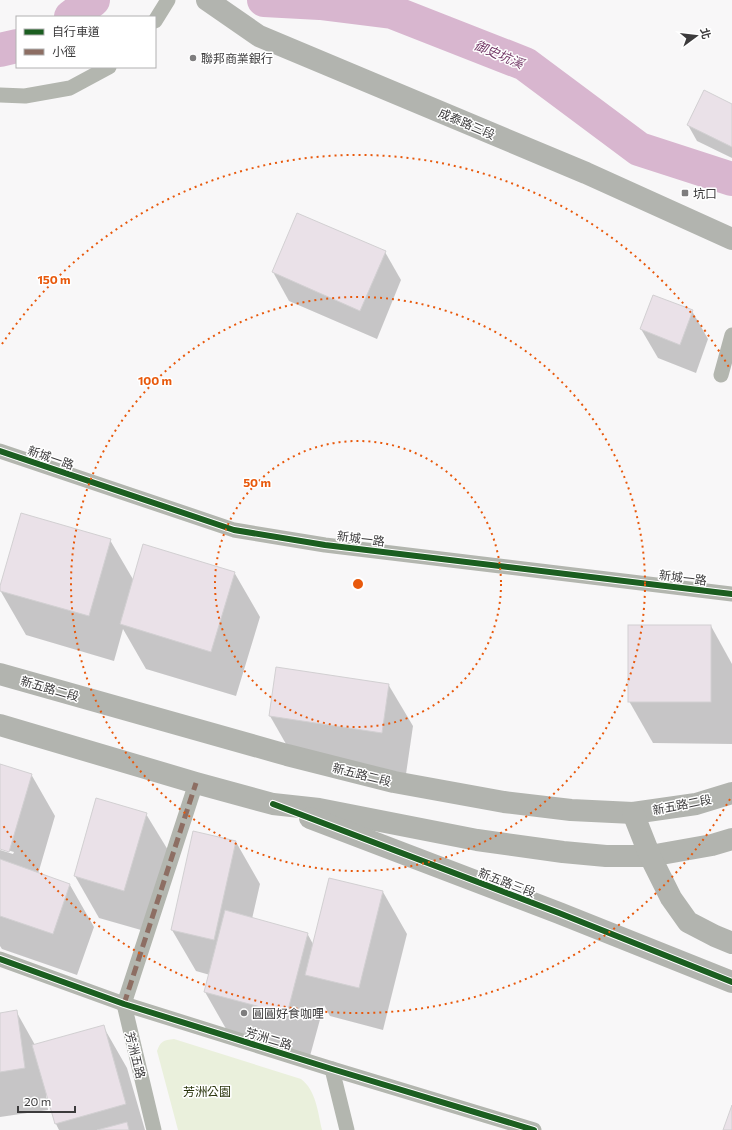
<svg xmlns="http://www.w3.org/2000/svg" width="732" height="1130" viewBox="0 0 732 1130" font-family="Commissioner,'Noto Sans TC',sans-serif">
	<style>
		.green { fill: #eaf0dc }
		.shadow { fill: #0003 }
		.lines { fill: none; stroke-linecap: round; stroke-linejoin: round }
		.river { stroke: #d8b6cf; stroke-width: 34 }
		.building { fill: #eae1e8; stroke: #d2d0d2 }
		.street { stroke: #b3b6af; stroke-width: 15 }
		.secondary { stroke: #b2b4af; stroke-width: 22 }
		.quiet { stroke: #8d6e63; stroke-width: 5; stroke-dasharray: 10 5; stroke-linecap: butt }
		.cycleway-casing { stroke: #fff; stroke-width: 8 }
		.cycleway { stroke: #1b5e20; stroke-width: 6 }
		.ring { fill: none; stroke: #e8590c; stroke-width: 2; stroke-dasharray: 2 4 }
		.poi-dot { fill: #7e7d7e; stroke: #fff; stroke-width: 1.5 }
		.labels { text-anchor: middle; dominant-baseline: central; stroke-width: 3; stroke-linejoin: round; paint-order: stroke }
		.poi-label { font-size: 12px; fill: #3c3b3c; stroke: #fff; text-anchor: start }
		.street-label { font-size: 12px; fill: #3c3b3c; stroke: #fff }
		.park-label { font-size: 12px; fill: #29340b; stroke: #fff }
		.water-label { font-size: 13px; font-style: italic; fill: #723665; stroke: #fff }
		.centre { fill: #e8590c; stroke: #fff; stroke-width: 2 }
		.ring-label { font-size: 12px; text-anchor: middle; font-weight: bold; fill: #e8590c; stroke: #fff; stroke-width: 3; stroke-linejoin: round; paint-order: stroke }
	</style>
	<rect width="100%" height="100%" fill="#f8f7f8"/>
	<path class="green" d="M174,1039L301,1079C316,1090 318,1113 322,1130H178L157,1051C160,1042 163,1040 174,1039Z"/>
	<g class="shadow">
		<polygon points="732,105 732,158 697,141 688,125"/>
		<polygon points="385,252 401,280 377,339 289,301 273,272"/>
		<polygon points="692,311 708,339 696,373 658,358 641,329"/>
		<polygon points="110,540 134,581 234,572 260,617 236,696 146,669 123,629 114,661 26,635 0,590"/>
		<polygon points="711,626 732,664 732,744 653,743 629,701"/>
		<polygon points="388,684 413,726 406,774 294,758 270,716"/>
		<polygon points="0,765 31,774 55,816 38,874 70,885 94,927 77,975 2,949 0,946 0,850 13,854 14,852 0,848"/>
		<polygon points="146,814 171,855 148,932 99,918 75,876"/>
		<polygon points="236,842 260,884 252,919 307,933 313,944 383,892 407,934 383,1030 330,1016 324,1005 310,1056 229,1034 205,992 210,975 196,971 172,930"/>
		<polygon points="16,1011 35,1045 103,1026 127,1068 145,1130 59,1130 56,1124 47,1094 46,1094 48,1110 0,1117 0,1014"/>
	</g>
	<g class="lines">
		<g class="river">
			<polyline points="264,0 320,3 392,12 525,64 639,149 732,179"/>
			<polyline points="71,17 93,0"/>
			<polyline points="0,50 17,46"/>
		</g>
	</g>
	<g class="building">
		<polygon points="704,90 732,104 732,147 687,125"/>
		<polygon points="297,213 386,251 360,311 272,272"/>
		<polygon points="653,295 693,310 680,345 640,329"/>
		<polygon points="21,513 111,539 89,616 0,591 0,586"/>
		<polygon points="143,544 235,572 211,652 120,624"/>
		<rect x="628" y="625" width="83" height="77"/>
		<polygon points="276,667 389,684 382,733 269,716"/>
		<polygon points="0,764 32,774 9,852 0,849"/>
		<polygon points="96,798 147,813 124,891 74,876"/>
		<polygon points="193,831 236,841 214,940 171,930"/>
		<polygon points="0,859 70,884 53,934 0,916"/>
		<polygon points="329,878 383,891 359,988 305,975"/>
		<polygon points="225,910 308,933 287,1014 204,992"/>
		<polygon points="17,1010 25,1068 0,1072 0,1013"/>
		<polygon points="104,1025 126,1104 55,1124 32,1045"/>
		<polygon points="732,1105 732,1130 723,1130"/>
		<polygon points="127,1122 129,1130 97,1130"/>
	</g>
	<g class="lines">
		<g class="street">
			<polyline points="155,21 168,0"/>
			<polyline points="0,95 25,96 70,88 109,67"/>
			<polyline points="721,375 732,335"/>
			<polyline points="0,451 234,530 325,545 732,594"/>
			<polyline points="0,959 124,1004 332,1069 534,1130"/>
			<polyline points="332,1069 347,1130"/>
			<polyline points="154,1130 124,1004 196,783"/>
		</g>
		<g class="secondary">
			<polyline points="207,0 259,36 586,173 732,239"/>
			<polyline points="0,674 287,755 394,782 504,802 571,810 633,813 696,804 732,793"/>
			<polyline points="0,725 196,783 273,804 319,809 477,840 563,852 606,856 650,856 712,845 732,839"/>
			<polyline points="633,813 650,856 671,898 688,922 715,936 732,943"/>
			<polyline points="310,818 559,913 732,982"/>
		</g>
		<polyline class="quiet" points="124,1004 196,783"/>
		<defs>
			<g id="cycleway">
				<polyline points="0,451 234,530 325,545 732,594"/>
				<polyline points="273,804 559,913 732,982"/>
				<polyline points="0,959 124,1004 332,1069 534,1130"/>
			</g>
		</defs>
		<use href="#cycleway" class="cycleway-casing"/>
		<use href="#cycleway" class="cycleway"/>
	</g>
	<g class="ring">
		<circle cx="358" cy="584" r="143"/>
		<circle cx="358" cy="584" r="287"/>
		<path d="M730 799A430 430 0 0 1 2 824M2 344A430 430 0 0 1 730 369"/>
	</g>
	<g class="poi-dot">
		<circle cx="193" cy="58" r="4"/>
		<rect x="681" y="189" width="8" height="8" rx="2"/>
		<circle cx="244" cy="1013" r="4"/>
	</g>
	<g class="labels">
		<g class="poi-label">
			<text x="201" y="58">聯邦商業銀行</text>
			<text x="693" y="193">坑口</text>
			<text x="252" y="1013">圓圓好食咖哩</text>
		</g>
		<g class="street-label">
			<text transform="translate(467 123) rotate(23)">成泰路三段</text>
			<text transform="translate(51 457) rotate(19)">新城一路</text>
			<text transform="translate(361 538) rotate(7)">新城一路</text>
			<text transform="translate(683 577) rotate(7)">新城一路</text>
			<text transform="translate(50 688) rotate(16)">新五路二段</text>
			<text transform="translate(362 774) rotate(14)">新五路二段</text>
			<text transform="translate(682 804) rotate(-11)">新五路二段</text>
			<text transform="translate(507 882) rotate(21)">新五路三段</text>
			<text transform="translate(269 1038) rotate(17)">芳洲二路</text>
			<text transform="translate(136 1055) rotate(76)">芳洲五路</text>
		</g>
		<g class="park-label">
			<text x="207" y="1091">芳洲公園</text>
		</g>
		<g class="water-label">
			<text transform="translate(499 54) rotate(23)">御史坑溪</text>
		</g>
	</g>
	<circle cx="358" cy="584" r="6" class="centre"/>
	<g class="ring-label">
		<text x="54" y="284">150 m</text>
		<text x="155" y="385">100 m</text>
		<text x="257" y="487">50 m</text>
	</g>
	<rect x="16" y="16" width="140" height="52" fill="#ffffff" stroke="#b1b1b1"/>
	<rect x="24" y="29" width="20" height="6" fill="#1b5e20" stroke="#b1b1b1"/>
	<text x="52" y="36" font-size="12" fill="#3c3b3c">自行車道</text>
	<rect x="24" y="49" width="20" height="6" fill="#8d6e63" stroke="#b1b1b1"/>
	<text x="52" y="56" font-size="12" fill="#3c3b3c">小徑</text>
	<g transform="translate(696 36) rotate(75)" stroke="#ffffff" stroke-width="3" paint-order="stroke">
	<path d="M0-3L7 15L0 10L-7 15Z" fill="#3c3b3c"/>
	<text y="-6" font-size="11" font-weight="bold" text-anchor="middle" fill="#3c3b3c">北</text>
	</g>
	<path d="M18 1106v6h57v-6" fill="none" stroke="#3c3b3c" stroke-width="2"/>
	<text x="24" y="1106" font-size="12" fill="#3c3b3c" stroke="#ffffff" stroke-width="3" paint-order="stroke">20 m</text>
</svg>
